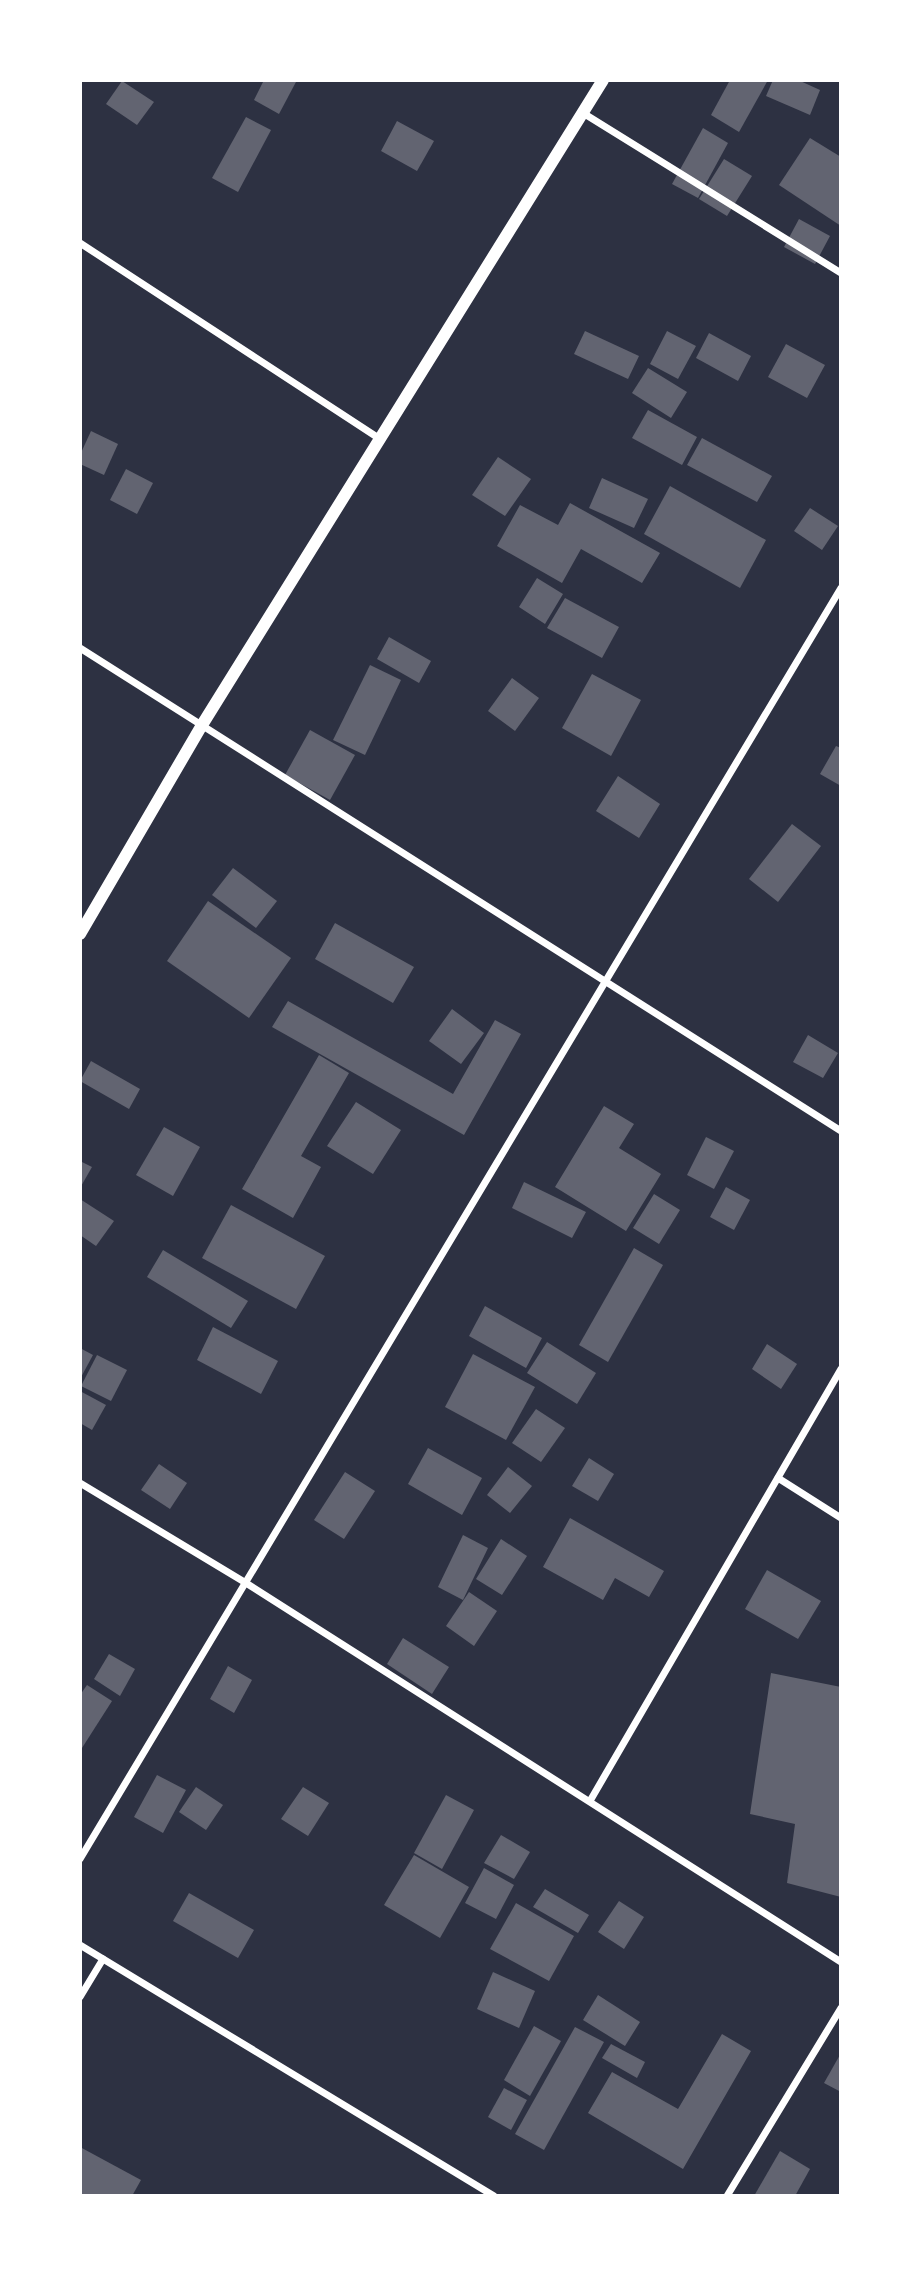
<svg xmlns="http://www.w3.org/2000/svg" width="921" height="2276" viewBox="0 0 921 2276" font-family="'Alegreya Sans',sans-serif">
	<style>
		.building { fill: #626471 }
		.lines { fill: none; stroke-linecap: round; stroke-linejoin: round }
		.minor { stroke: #fff; stroke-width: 7 }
		.tertiary { stroke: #fff; stroke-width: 12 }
	</style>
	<rect width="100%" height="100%" fill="#2d3142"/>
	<g class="building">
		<polygon points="264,80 297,80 279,114 254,100"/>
		<polygon points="730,80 768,80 739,132 711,115"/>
		<polygon points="773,80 798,80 820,90 810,115 766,96"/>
		<polygon points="122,81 154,102 137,125 106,104"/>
		<polygon points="246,117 271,130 238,192 212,178"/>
		<polygon points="397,121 434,141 417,171 381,151"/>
		<polygon points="703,128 728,143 698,198 672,184"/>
		<polygon points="810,138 841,157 841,226 779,185"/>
		<polygon points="724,159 752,176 727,216 699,199"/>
		<polygon points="799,219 830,236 815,264 784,247"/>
		<polygon points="585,331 639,356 628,379 574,354"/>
		<polygon points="667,331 696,346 678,379 650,364"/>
		<polygon points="709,333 751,356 738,381 696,358"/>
		<polygon points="786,344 825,365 807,398 768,377"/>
		<polygon points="648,368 687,392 671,418 632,393"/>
		<polygon points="648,410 697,437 682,465 632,438"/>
		<polygon points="91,431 118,444 104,475 80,464 80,455"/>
		<polygon points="702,438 772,476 757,502 687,465"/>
		<polygon points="498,457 531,479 505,516 472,495"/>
		<polygon points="126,469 153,483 137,514 110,500"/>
		<polygon points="602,478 648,499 634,528 589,508"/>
		<polygon points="670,486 766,540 740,588 644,534"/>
		<polygon points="570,503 660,553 642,583 581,549 562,583 497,546 520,505 558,525"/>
		<polygon points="810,508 838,526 822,550 794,531"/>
		<polygon points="537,578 563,594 545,624 519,607"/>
		<polygon points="565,598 619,627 602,658 547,628"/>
		<polygon points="389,637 431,661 419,683 377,659"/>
		<polygon points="370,665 401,680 365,755 333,740"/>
		<polygon points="592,674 641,700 611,756 562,728"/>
		<polygon points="512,678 539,698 515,731 488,711"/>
		<polygon points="310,730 355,755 330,800 285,775"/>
		<polygon points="836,746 841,748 841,786 820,774"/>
		<polygon points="618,776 660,804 639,838 596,811"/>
		<polygon points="792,824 821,846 778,902 749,879"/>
		<polygon points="233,868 277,901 256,928 212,895"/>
		<polygon points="208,901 291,958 249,1018 167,961"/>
		<polygon points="335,923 414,967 393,1003 315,959"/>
		<polygon points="288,1001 453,1094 495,1020 521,1034 464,1135 272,1027"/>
		<polygon points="452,1009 484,1033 461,1064 429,1041"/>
		<polygon points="808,1035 838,1053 823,1078 793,1062"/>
		<polygon points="319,1055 349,1073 301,1156 321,1167 293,1218 242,1189"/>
		<polygon points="91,1061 140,1089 129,1109 80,1081"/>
		<polygon points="356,1102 401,1130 373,1174 327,1146"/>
		<polygon points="604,1106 634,1124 619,1148 661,1174 626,1231 555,1187"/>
		<polygon points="164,1127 200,1147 173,1196 136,1175"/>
		<polygon points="706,1137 734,1151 714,1189 687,1175"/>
		<polygon points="80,1161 92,1167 80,1188"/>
		<polygon points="524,1182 586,1212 572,1238 512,1208"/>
		<polygon points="726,1187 750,1200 734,1230 710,1217"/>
		<polygon points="654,1194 680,1210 659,1244 633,1228"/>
		<polygon points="80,1199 114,1221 96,1246 80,1235"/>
		<polygon points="231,1205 325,1256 296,1309 202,1258"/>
		<polygon points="634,1248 663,1265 608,1362 579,1345"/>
		<polygon points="163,1250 248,1301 231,1328 147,1277"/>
		<polygon points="485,1306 542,1338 526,1368 469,1336"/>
		<polygon points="213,1327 278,1361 261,1394 197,1360"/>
		<polygon points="547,1342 596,1373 577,1404 527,1373"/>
		<polygon points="767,1344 797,1364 781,1389 752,1369"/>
		<polygon points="80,1348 93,1355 80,1379"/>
		<polygon points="473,1354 535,1387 506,1440 445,1407"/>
		<polygon points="97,1355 127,1370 111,1401 81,1386"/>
		<polygon points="80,1391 106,1405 92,1430 80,1423"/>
		<polygon points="536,1409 565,1428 541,1462 512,1443"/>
		<polygon points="428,1448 482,1478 462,1515 408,1484"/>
		<polygon points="589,1458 614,1474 598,1501 572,1486"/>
		<polygon points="159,1464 187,1483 170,1509 141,1490"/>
		<polygon points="508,1467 532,1486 510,1513 487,1495"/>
		<polygon points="345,1472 375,1491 344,1539 314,1520"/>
		<polygon points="570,1518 664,1571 649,1597 615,1578 603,1600 543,1567"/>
		<polygon points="463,1535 488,1548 463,1600 438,1587"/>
		<polygon points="501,1539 527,1556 502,1595 476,1579"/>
		<polygon points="767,1570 821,1601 798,1639 745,1609"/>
		<polygon points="469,1592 497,1611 474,1646 446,1626"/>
		<polygon points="403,1638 449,1667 432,1694 387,1664"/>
		<polygon points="109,1654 135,1669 120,1696 94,1679"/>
		<polygon points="228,1666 252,1680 234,1713 210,1699"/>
		<polygon points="771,1673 841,1687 841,1897 787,1883 795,1824 750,1814"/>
		<polygon points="87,1685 112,1701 82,1748 80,1695"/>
		<polygon points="157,1775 186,1790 163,1833 134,1817"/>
		<polygon points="196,1787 223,1805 206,1830 179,1812"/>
		<polygon points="303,1787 329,1803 308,1836 281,1819"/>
		<polygon points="446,1795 474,1810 442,1869 414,1853"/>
		<polygon points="501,1835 530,1852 514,1879 484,1863"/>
		<polygon points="414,1855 469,1887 440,1938 384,1905"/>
		<polygon points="484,1868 514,1885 496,1919 465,1903"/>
		<polygon points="545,1889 589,1915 578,1933 533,1907"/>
		<polygon points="189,1893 254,1930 238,1958 173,1921"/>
		<polygon points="619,1901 644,1917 624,1949 598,1932"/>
		<polygon points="516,1903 574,1936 549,1981 490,1949"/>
		<polygon points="493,1972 535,1991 519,2028 477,2009"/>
		<polygon points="598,1995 640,2022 625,2046 583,2020"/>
		<polygon points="534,2026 561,2041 530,2096 504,2080"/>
		<polygon points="575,2027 604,2042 544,2150 515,2134"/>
		<polygon points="722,2034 751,2051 683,2169 588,2113 612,2072 678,2109"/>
		<polygon points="611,2044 645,2062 637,2078 602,2058"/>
		<polygon points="841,2053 841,2092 824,2083"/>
		<polygon points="504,2088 527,2100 511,2130 488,2117"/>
		<polygon points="80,2147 141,2180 132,2196 80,2196"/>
		<polygon points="780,2151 810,2169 795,2196 754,2196"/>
	</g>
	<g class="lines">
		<g class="minor">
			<polyline points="583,113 841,273"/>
			<polyline points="80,243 380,439"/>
			<polyline points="80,648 841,1131"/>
			<polyline points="778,1478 841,1518"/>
			<polyline points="80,1483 246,1583 841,1962"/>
			<polyline points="590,1801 841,1369"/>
			<polyline points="80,1859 841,588"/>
			<polyline points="80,1945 494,2196"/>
			<polyline points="80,1997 103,1959"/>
			<polyline points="727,2196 841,2008"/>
		</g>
		<polyline class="tertiary" points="80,934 202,725 603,80"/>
	</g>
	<rect width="921" height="2276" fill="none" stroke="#ffffff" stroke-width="164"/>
</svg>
